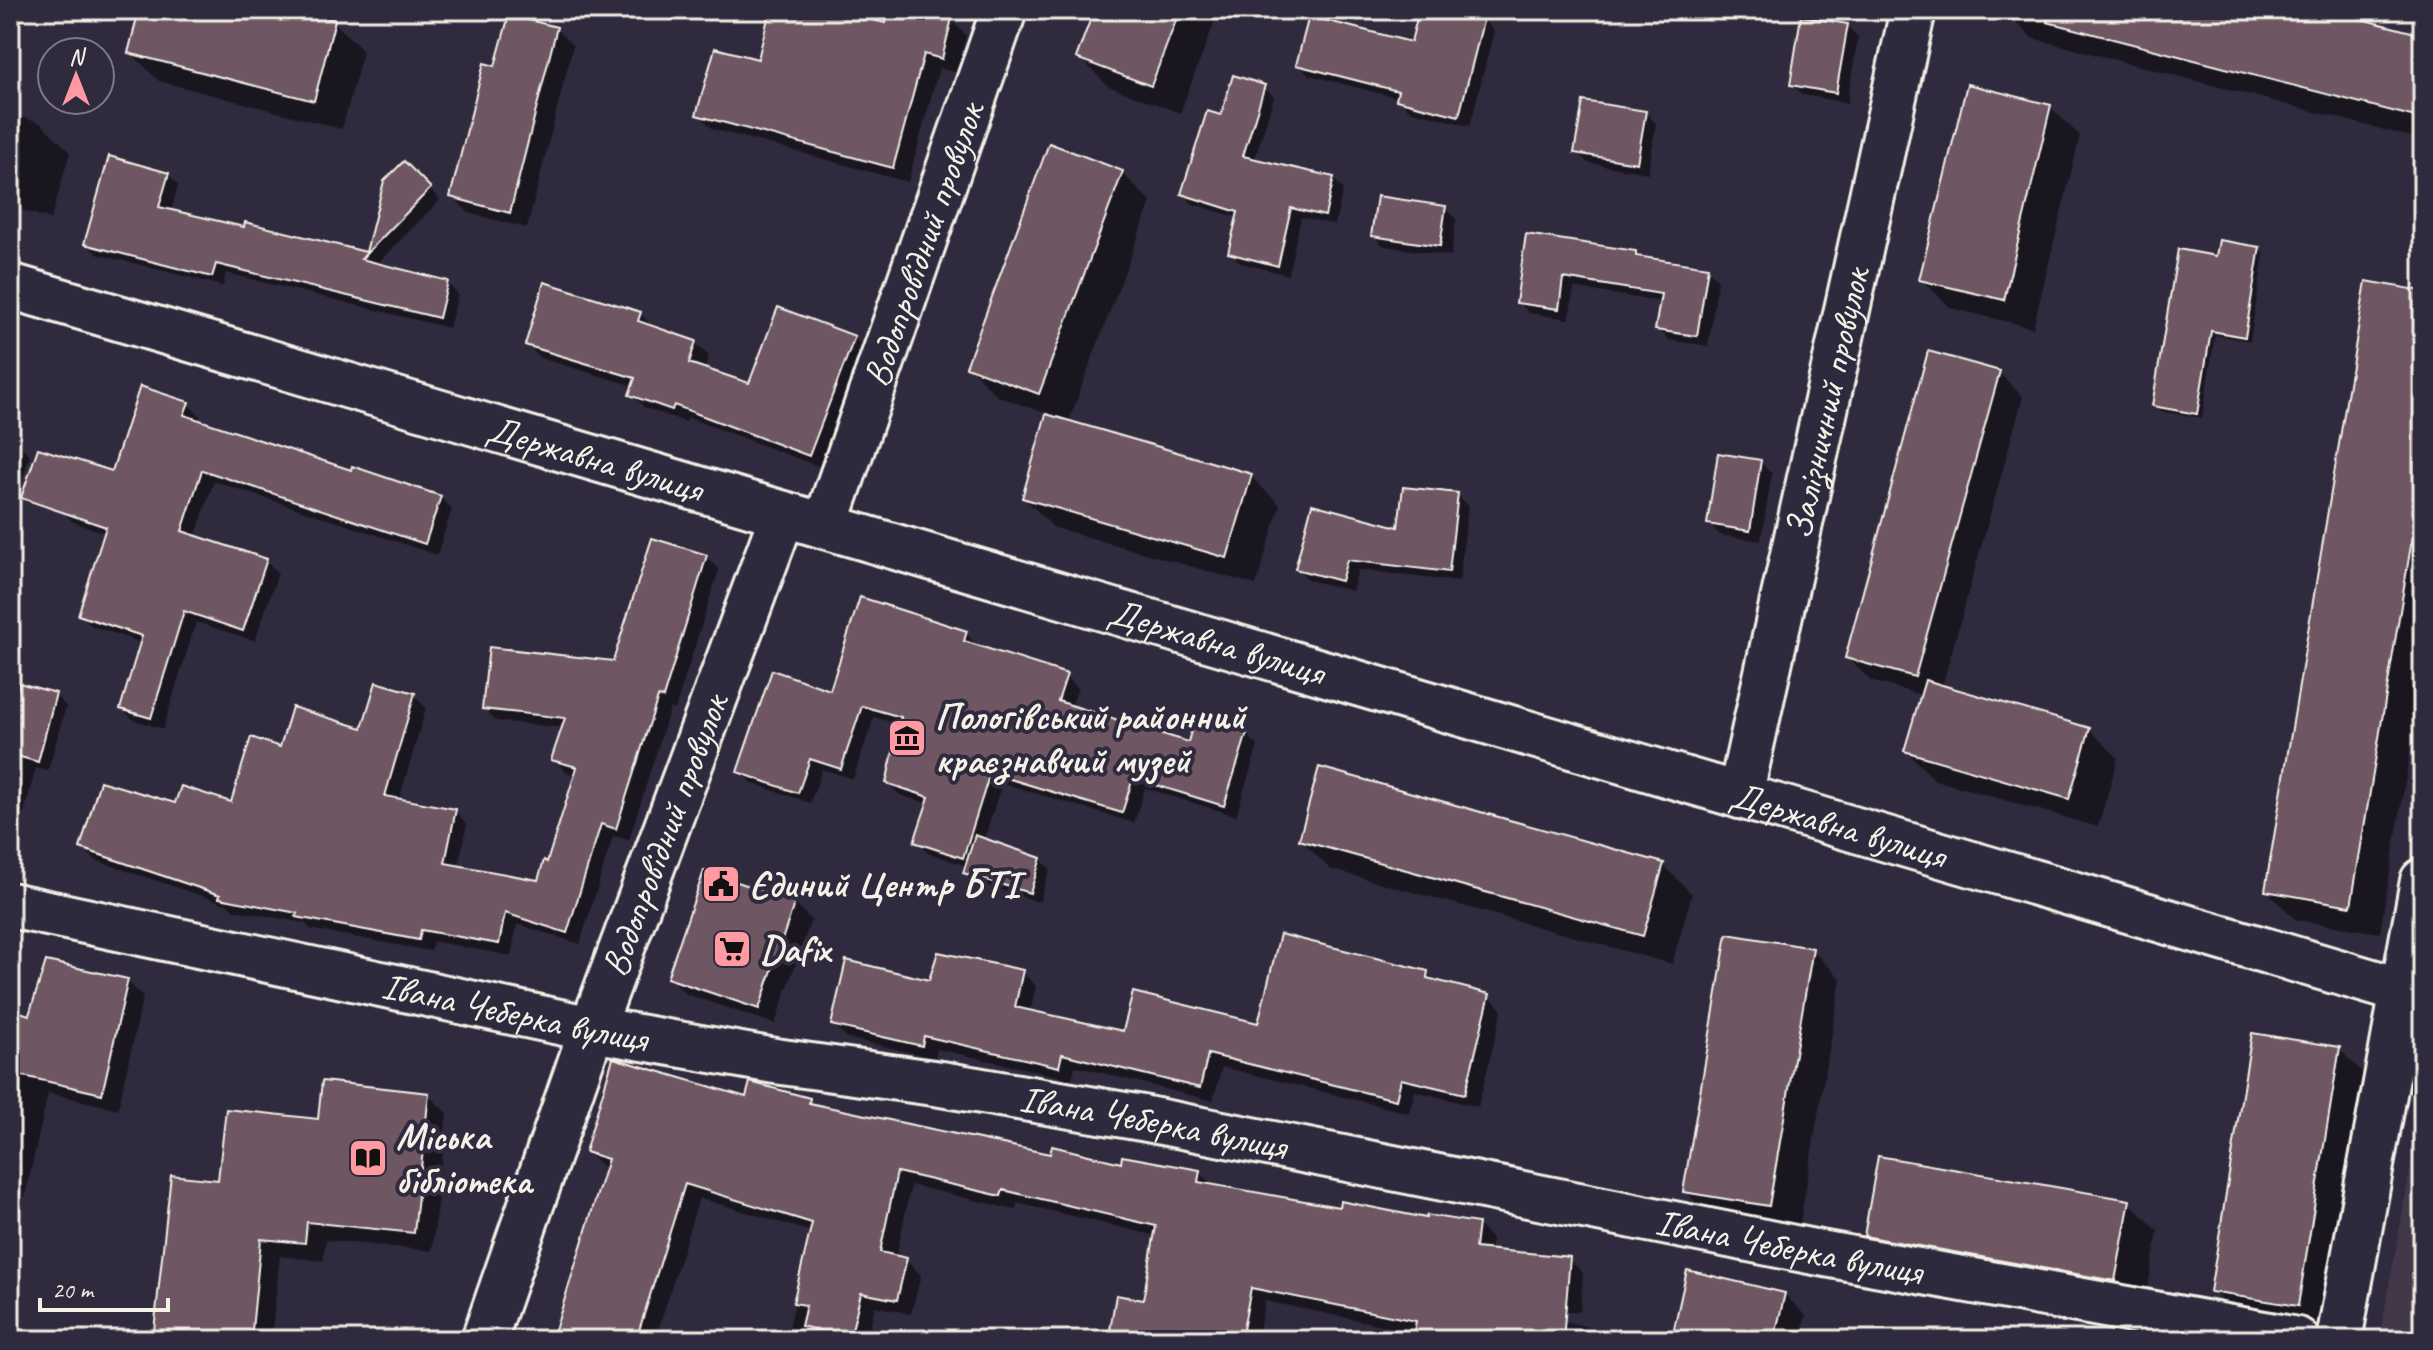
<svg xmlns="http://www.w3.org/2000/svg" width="2433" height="1350" viewBox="0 0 2433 1350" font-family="Caveat,sans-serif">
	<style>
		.built { fill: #423748 }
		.shadow { fill: #0007 }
		.building { fill: #6e5662; stroke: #f4f1e8; stroke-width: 2 }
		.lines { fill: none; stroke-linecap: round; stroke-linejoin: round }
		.minor-casing { stroke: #f4f1e8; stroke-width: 50 }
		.minor { stroke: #2f2a3d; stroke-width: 44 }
		.labels { text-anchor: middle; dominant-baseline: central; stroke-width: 8; stroke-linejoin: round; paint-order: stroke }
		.street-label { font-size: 38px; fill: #f4f1e8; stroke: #2f2a3d }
		.poi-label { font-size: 38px; font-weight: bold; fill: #f4f1e8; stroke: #2f2a3d; text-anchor: start }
	</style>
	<rect width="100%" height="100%" fill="#2f2a3d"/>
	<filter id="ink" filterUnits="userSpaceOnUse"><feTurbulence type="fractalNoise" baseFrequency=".0125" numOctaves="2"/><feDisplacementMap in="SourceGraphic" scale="16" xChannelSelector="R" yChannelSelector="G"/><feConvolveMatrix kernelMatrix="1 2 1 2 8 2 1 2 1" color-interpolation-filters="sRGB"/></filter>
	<g filter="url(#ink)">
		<polygon class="built" points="2423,1100 2423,1340 2379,1340"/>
		<g class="shadow">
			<polygon points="141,10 289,10 334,22 363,51 342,129 159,81 130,52"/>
			<polygon points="772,10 824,10 886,26 890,10 913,10 951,20 966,35 957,73 939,68 908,182 713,129 698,114 759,62"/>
			<polygon points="1096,10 1219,10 1180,113 1108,86 1079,57"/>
			<polygon points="1421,10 1444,10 1483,20 1494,31 1470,126 1409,110 1398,98 1309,75 1298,64 1412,44"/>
			<polygon points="2004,10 2318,10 2423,37 2423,140 2032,38"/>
			<polygon points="1847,26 1858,37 1847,103 1803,95 1792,84"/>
			<polygon points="556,29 573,46 527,228 469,213 452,196 497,69"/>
			<polygon points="1264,87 1274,97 1254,161 1333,179 1343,189 1335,225 1301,217 1288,275 1241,263 1230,253 1239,218 1193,204 1183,194 1222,117"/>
			<polygon points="2050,107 2080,136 2033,328 1951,308 1921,279"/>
			<polygon points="1645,112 1656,124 1648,173 1588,163 1577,152"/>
			<polygon points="10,114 41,123 70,152 51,219 10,207"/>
			<polygon points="404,164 440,200 376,265 447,283 458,294 449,328 226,273 223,286 97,254 86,244 168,174 178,185 171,212 246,229 247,224 367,254 386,182"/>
			<polygon points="1122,173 1151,202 1068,423 1250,476 1280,505 1256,585 1053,527 1024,498 1048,414 997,396 968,366"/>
			<polygon points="1445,208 1456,219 1451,256 1384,246 1373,235"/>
			<polygon points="1528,236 1636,252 1642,259 1707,269 1718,280 1708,346 1669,340 1658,329 1662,302 1574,288 1569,319 1529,313 1518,302"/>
			<polygon points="2259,249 2264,254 2250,341 2215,335 2202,418 2159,411 2154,406 2218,258"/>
			<polygon points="2423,293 2423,673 2380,933 2296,920 2267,891"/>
			<polygon points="640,314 654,328 695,343 709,356 704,370 750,385 854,338 867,351 823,468 687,417 686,422 645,408 631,394 634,386 540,358 527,344"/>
			<polygon points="1999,373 2023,397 1942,687 2089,729 2118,758 2098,827 1935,780 1906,751 1922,695 1871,681 1847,657"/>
			<polygon points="10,387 14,391 10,405"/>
			<polygon points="188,404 200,416 198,421 352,472 440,497 452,509 437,555 214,481 195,538 266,561 278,573 255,641 196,622 163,729 134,720 122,709 142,643 92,626 80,614 106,533 73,522 61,510 113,474"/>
			<polygon points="10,441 19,444 30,455 15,502 10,500"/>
			<polygon points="1760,462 1772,473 1761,541 1720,535 1709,523"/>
			<polygon points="1457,495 1468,506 1459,582 1358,570 1352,591 1309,580 1297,568 1400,529"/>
			<polygon points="706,557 719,569 675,710 670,708 629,840 613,836 580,944 517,924 511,956 433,941 431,951 310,929 305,923 234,910 229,905 95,860 82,847 176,805 232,804 281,749 363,730 414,695 426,708 399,800 455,811 467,824 458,867 540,882 549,864 576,775 566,772 554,759 564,728 496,721 484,708 615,663"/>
			<polygon points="966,633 978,647 1065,676 1078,688 1071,707 1189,745 1246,734 1258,746 1236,816 1145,788 1134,823 1002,783 984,840 1040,859 1050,869 1039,902 975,882 965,872 967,866 928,853 916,841 929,804 900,795 888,783 901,725 874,717 853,779 822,769 810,803 752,783 740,771 831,693"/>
			<polygon points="21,686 55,695 66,706 48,771 36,768 10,864 10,720"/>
			<polygon points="1301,840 1663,865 1692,894 1672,964 1330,869"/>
			<polygon points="794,903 811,920 775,1024 686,994 669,977"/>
			<polygon points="1812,950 1841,979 1798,1234 1714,1220 1685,1191"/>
			<polygon points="1022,972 1036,986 1030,1012 1125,1033 1259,1026 1427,973 1437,982 1489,996 1502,1010 1478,1107 1415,1091 1409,1113 1222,1067 1213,1101 1075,1066 1072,1079 937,1049 935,1058 847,1038 833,1024 930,982"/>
			<polygon points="127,981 143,997 118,1109 48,1093 25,1197 10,1194 10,1011 31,1017"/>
			<polygon points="2339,1049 2368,1078 2327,1334 2242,1320 2212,1291"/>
			<polygon points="428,1095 447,1113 432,1251 326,1240 323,1261 280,1256 271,1340 155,1340 220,1182 320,1121"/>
			<polygon points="747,1100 809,1100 815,1106 1051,1156 1199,1172 1214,1186 1341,1209 1477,1224 1492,1239 1490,1252 1569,1259 1583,1273 1580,1312 1483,1303 1474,1340 1414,1340 1415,1332 1265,1301 1257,1340 1123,1340 1112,1329 1145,1302 1157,1236 1017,1203 1016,1210 911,1185 896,1258 906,1260 921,1275 911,1314 875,1306 867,1340 786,1340 812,1232 699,1198 655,1340 554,1340 607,1168 602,1166 587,1151"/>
			<polygon points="2129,1202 2158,1231 2144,1309 1895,1264 1866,1235"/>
			<polygon points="1784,1294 1806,1316 1800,1340 1683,1340 1675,1332"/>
			<polygon points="1554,1319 1598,1329 1608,1340 1549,1340"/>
			<polygon points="1958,1333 1999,1340 1957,1340"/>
		</g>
		<g class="building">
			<polygon points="139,10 297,10 335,20 314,101 128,53"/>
			<polygon points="770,10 832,10 885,23 888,10 921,10 952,18 942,59 924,54 893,168 696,115 715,48 758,59"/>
			<polygon points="1094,10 1180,10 1151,86 1076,58"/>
			<polygon points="1419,10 1452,10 1484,18 1459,116 1396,100 1398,91 1296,65 1309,16 1411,42"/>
			<polygon points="2048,10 2326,10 2423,35 2423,119 2047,22"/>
			<polygon points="509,15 557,27 510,213 450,197 484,63 495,66"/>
			<polygon points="1801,16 1848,24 1836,93 1790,85"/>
			<polygon points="1233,75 1265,85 1243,156 1334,177 1325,216 1291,208 1278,266 1228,253 1238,212 1181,194 1207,111 1221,115"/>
			<polygon points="1967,84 2051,105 2004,300 1919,280"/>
			<polygon points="1583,101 1646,111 1637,163 1574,153"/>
			<polygon points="1049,143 1123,171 1039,394 966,367"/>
			<polygon points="109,156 169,173 159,207 244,227 245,222 366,252 384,181 404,161 431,188 361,259 448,281 439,318 216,264 212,277 84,244"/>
			<polygon points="1377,196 1446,206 1440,246 1371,236"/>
			<polygon points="1526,234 1636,251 1636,256 1708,267 1697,336 1655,330 1661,294 1563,278 1559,309 1516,303"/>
			<polygon points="2219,240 2260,247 2245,337 2211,331 2197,414 2152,406 2178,249 2216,256"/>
			<polygon points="2366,281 2423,291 2423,473 2351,906 2265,891"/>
			<polygon points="544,282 641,312 638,321 696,341 689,363 749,383 778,307 855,336 809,456 674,405 672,410 629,395 635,378 525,345"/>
			<polygon points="1928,351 2000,371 1915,677 1845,658"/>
			<polygon points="140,386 189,402 184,415 351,470 352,466 441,496 425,544 202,470 182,531 267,559 243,631 184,611 151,718 120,709 142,636 78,615 106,527 21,498 38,448 112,471"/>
			<polygon points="1046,414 1252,474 1227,558 1022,498"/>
			<polygon points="1718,453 1761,460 1750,531 1707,524"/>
			<polygon points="1403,487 1458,493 1449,572 1347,560 1341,581 1295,569 1312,504 1398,527"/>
			<polygon points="652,538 707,555 663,698 658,697 616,829 601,824 567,933 505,913 499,944 421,930 419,940 296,917 297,913 219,898 220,895 80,848 100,781 175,803 181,786 231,802 251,737 280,747 292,707 362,728 376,682 415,693 385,796 456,809 445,863 538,880 544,860 547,862 577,767 551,760 565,718 482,709 489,647 613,661"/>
			<polygon points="860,597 967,631 964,641 1067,674 1058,701 1188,742 1195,717 1247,733 1224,806 1133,778 1122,813 990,773 963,858 914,842 929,797 886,783 901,717 862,706 841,769 810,759 798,793 737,772 772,670 830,690"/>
			<polygon points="1925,680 2090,728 2069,799 1904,751"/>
			<polygon points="19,683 56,693 38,762 10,754 10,717"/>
			<polygon points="1319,767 1664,863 1643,936 1299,840"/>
			<polygon points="975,835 1041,858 1030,893 963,873"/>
			<polygon points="704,871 795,901 759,1009 667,978"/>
			<polygon points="1280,934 1428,971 1427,978 1490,994 1465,1094 1401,1079 1396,1100 1208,1054 1200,1088 1062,1054 1059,1067 924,1036 922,1046 831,1025 846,960 929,980 938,952 1023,970 1015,1007 1123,1031 1133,992 1258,1023"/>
			<polygon points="1727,934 1813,948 1769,1206 1683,1192"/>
			<polygon points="46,961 128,979 102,1094 10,1073 10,1042 17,1011 29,1015"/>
			<polygon points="2252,1033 2340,1047 2298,1306 2210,1292"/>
			<polygon points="613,1058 746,1097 750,1082 810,1098 809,1103 1050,1154 1052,1146 1121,1163 1122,1156 1200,1170 1198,1182 1339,1207 1340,1201 1426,1218 1427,1215 1478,1223 1475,1248 1570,1257 1563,1340 1412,1340 1416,1321 1251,1288 1241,1340 1167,1340 1110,1330 1116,1295 1143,1300 1156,1226 1003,1190 1001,1196 897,1172 880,1252 907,1258 897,1300 861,1293 850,1338 801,1326 806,1305 793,1303 812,1223 685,1184 636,1340 552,1340 608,1159 585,1152"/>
			<polygon points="322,1081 429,1093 414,1233 307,1222 305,1243 261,1239 251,1340 153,1340 171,1175 218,1180 226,1109 318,1119"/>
			<polygon points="1878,1156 2130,1200 2115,1281 1864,1236"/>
			<polygon points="1687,1270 1785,1293 1774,1340 1705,1340 1673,1333"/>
		</g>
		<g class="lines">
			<defs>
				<g id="minor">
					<path id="s1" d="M10,286L2423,997"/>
					<path id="s2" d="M825,526L1004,10"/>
					<path id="s3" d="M1740,796L1913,10"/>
					<path id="s4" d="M10,905L592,1029L775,1061L941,1084L1142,1118L1809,1251L2297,1340"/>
					<path id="s5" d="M484,1340L592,1029L783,514"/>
					<polyline points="2339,1340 2423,881"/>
				</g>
			</defs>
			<use href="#minor" class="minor-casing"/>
			<use href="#minor" class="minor"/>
		</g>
	</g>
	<defs>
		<symbol id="museum-square" viewBox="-11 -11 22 22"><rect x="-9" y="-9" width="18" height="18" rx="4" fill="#ff9aa2" stroke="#2f2a3d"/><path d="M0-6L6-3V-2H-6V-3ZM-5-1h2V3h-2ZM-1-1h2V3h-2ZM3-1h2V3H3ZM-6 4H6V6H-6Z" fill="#111"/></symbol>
		<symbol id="civic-square" viewBox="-11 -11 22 22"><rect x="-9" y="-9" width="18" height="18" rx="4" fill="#ff9aa2" stroke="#2f2a3d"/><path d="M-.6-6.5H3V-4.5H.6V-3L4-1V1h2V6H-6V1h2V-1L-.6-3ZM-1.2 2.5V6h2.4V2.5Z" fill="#111"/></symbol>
		<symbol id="supermarket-square" viewBox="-11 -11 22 22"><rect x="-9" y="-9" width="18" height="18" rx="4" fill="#ff9aa2" stroke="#2f2a3d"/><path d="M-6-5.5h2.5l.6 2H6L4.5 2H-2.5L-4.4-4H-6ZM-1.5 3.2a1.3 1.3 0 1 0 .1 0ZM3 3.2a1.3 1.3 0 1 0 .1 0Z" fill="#111"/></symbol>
		<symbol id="library-square" viewBox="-11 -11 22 22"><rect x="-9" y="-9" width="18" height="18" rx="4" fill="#ff9aa2" stroke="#2f2a3d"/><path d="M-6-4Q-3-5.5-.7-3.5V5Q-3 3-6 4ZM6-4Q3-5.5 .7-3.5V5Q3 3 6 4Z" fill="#111"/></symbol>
	</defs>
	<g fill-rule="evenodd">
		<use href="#museum-square" x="885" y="716" width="44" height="44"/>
		<use href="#civic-square" x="699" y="862" width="44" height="44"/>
		<use href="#supermarket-square" x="710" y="927" width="44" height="44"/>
		<use href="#library-square" x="346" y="1136" width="44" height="44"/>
	</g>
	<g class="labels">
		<g class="street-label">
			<text stroke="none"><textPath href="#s2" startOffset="298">Водопровідний провулок</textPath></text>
			<text stroke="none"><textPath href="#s3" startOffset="402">Залізничний провулок</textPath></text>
			<text stroke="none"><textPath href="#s1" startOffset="610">Державна вулиця</textPath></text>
			<text stroke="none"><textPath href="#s1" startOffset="1258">Державна вулиця</textPath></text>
			<text stroke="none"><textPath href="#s1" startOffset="1906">Державна вулиця</textPath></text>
			<text stroke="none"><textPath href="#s5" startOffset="536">Водопровідний провулок</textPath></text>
			<text stroke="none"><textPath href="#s4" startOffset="516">Івана Чеберка вулиця</textPath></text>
			<text stroke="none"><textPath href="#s4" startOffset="1164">Івана Чеберка вулиця</textPath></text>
			<text stroke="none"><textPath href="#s4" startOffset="1812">Івана Чеберка вулиця</textPath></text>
		</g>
		<g class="poi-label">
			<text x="935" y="716">Пологівський районний<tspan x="935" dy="44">краєзнавчий музей</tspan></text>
			<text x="749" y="884">Єдиний Центр БТІ</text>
			<text x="760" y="949">Dafix</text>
			<text x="396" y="1136">Міська<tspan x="396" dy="44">бібліотека</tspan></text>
		</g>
	</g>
	<rect width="2433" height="1350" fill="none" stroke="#2f2a3d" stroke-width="40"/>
	<rect x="20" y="20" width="2393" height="1310" fill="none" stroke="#f4f1e8" stroke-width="3" filter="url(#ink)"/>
	<g transform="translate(76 76)"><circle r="38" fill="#2f2a3d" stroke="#7e7a81" stroke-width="2"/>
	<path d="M0-6L14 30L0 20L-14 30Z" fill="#ff9aa2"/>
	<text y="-12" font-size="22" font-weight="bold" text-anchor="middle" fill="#f4f1e8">N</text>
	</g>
	<path d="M40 1298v12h128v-12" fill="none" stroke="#f4f1e8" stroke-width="4"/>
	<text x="52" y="1298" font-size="24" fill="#f4f1e8" stroke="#2f2a3d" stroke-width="6" paint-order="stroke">20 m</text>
</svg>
